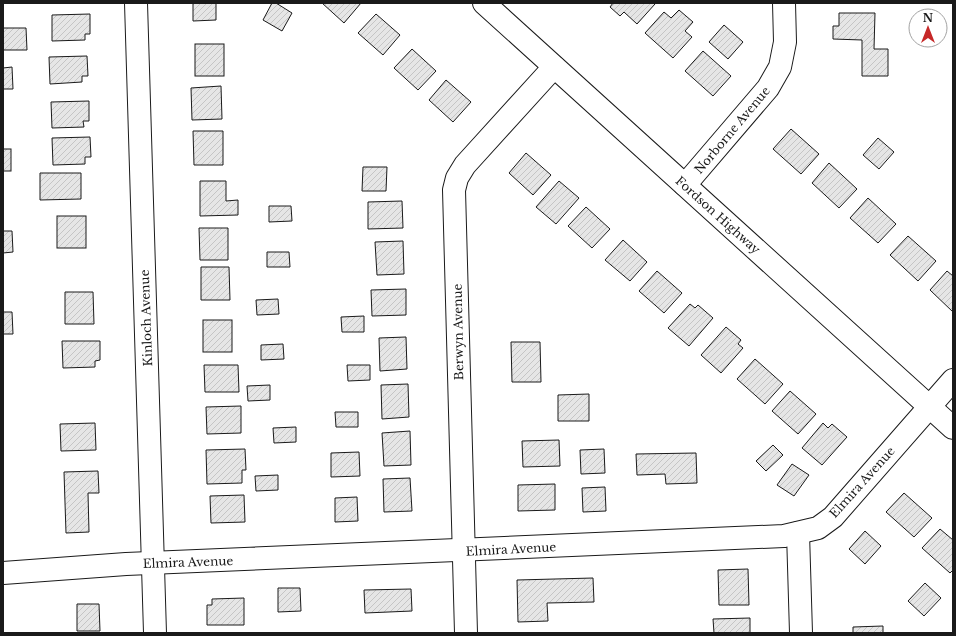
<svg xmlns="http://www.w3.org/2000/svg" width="956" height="636" viewBox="0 0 956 636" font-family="'Libre Baskerville',serif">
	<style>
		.building { fill: url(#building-hatch); stroke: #1a1a1a }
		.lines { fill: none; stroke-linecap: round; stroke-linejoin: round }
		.minor-casing { stroke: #1a1a1a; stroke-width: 24 }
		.minor { stroke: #fff; stroke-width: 22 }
		.labels { text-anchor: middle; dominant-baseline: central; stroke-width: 3; stroke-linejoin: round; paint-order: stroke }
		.street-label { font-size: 12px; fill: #1a1a1a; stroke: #fff }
	</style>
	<defs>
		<pattern id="building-hatch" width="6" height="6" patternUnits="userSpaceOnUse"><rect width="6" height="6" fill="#e6e6e6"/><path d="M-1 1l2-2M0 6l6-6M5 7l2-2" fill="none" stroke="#c5c5c5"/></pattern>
	</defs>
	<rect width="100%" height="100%" fill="#fff"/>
	<g class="building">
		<polygon points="193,3 216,3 216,20 193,21"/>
		<polygon points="272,3 276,3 292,13 282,31 263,20"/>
		<polygon points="322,3 361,3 344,23"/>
		<polygon points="613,3 653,3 655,4 637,24 624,12 620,16 610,7"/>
		<polygon points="679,10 693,22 685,31 692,37 673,58 645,33 664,12 671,18"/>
		<polygon points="839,13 875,13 874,49 888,49 888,76 862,76 862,40 833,39 833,26 839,26"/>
		<polygon points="90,14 90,34 85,34 85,40 52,41 52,15"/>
		<polygon points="376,14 400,35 383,55 358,33"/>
		<polygon points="724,25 743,42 728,59 709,42"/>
		<polygon points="3,28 26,28 27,50 3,50"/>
		<rect x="195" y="44" width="29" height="32"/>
		<polygon points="412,49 436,71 418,90 394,68"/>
		<polygon points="703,51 731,76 713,96 685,71"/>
		<polygon points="87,56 88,76 82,76 82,82 50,84 49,57"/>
		<polygon points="12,67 13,89 3,89 3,68"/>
		<polygon points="446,80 471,102 453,122 429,100"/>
		<polygon points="221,86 222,119 192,120 191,88"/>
		<polygon points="89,101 89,121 83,121 84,127 52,128 51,102"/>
		<polygon points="791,129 819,154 801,174 773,149"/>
		<polygon points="193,131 223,131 223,165 194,165"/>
		<polygon points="90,137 91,157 85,157 85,164 53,165 52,138"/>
		<polygon points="878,138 894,152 879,169 863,155"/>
		<rect x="3" y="149" width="8" height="22"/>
		<polygon points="526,153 551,175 533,195 509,173"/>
		<polygon points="829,163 857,189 839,208 812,183"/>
		<polygon points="363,167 387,167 386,191 362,191"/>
		<polygon points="40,173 81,173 81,199 40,200"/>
		<polygon points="200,181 226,181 226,201 238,200 238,215 200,216"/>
		<polygon points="559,181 579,198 556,224 536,207"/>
		<polygon points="868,198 896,224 878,243 850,218"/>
		<polygon points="402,201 403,228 368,229 368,202"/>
		<polygon points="269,206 291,206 292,221 269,222"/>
		<polygon points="586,207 610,229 592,248 568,226"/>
		<rect x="57" y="216" width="29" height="32"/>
		<polygon points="199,228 228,228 228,260 200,260"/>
		<polygon points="3,231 12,231 13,252 3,253"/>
		<polygon points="908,236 936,261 918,281 890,255"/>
		<polygon points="623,240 647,262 630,281 605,260"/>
		<polygon points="403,241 404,274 377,275 375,242"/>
		<polygon points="267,252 289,252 290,267 267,267"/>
		<polygon points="201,267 229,267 230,300 201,300"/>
		<polygon points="657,271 682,293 664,313 639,291"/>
		<polygon points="947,271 953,276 953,312 930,290"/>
		<polygon points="406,289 406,315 372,316 371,290"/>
		<polygon points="65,292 93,292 94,324 65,324"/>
		<polygon points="278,299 279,314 257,315 256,300"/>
		<polygon points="690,304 695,308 698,305 713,318 689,346 668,328"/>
		<polygon points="3,312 12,312 13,334 3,334"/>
		<polygon points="364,316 364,332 342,332 341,317"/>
		<rect x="203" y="320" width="29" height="32"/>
		<polygon points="726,327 741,340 738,344 743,348 721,373 701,355"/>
		<polygon points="406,337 407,369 380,371 379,338"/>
		<polygon points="62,341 100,341 100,360 95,361 95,367 63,368"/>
		<polygon points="511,342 540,342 541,382 512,382"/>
		<polygon points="283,344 284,359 261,360 261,345"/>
		<polygon points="755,359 783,384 765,404 737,379"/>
		<polygon points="204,365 238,365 239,392 205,392"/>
		<polygon points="347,365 370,365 370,380 348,381"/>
		<polygon points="408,384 409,417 382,419 381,385"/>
		<polygon points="270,385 270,400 248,401 247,386"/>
		<polygon points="790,391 816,414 798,434 772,411"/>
		<polygon points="589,394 589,421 558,421 558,395"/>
		<polygon points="241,406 241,433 207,434 206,407"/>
		<polygon points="335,412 358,412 358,427 336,427"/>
		<polygon points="95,423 96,450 61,451 60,424"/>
		<polygon points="823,423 828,428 832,424 847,437 822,465 802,448"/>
		<polygon points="296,427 296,442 274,443 273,428"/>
		<polygon points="410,431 411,465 384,466 382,433"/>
		<polygon points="559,440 560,466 523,467 522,441"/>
		<polygon points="773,445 783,455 766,471 756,461"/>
		<polygon points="245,449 246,470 242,470 242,483 207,484 206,450"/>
		<polygon points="604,449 605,473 581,474 580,450"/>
		<polygon points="359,452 360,476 331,477 331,453"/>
		<polygon points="696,453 697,483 666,484 665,474 637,475 636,454"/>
		<polygon points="792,464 809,475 794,496 777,485"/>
		<polygon points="98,471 99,493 88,493 89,532 66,533 64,472"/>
		<polygon points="278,475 278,490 256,491 255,476"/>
		<polygon points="410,478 412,511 384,512 383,479"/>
		<polygon points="555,484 555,510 518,511 518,485"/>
		<polygon points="605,487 606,511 583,512 582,488"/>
		<polygon points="904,493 932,518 914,537 886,512"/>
		<polygon points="244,495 245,522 211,523 210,496"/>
		<polygon points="357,497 358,521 335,522 335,498"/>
		<polygon points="940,529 953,540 953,570 950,573 922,548"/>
		<polygon points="865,531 881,546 865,564 849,549"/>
		<polygon points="748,569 749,605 719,605 718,570"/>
		<polygon points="593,578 594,602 547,603 548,621 518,622 517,580"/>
		<polygon points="925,583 941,598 924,616 908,601"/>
		<polygon points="278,588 300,588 301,611 278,612"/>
		<polygon points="411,589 412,611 365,613 364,590"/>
		<polygon points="244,598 244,625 207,625 207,605 212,605 212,599"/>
		<polygon points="77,604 99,604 100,631 77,631"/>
		<polygon points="750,618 750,633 714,633 713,619"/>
		<polygon points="883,626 883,633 853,633 853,627"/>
	</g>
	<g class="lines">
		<defs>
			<g id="minor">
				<polyline points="136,3 155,633"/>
				<polyline points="484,3 953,428"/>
				<polyline points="685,185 768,88 780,67 785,42 784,3"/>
				<polyline points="798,533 801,633"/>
				<polyline points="3,573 126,564 784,536 818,528 833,517 953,380"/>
				<polyline points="466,633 454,190 457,178 465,165 554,67"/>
			</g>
		</defs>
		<use href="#minor" class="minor-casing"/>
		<use href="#minor" class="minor"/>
	</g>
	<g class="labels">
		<g class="street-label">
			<text transform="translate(732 130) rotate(-50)">Norborne Avenue</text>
			<text transform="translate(718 215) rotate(42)">Fordson Highway</text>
			<text transform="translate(146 318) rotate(-92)">Kinloch Avenue</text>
			<text transform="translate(458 332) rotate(-91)">Berwyn Avenue</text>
			<text transform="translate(862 482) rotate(-48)">Elmira Avenue</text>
			<text transform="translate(511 549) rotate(-3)">Elmira Avenue</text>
			<text transform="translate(188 562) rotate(-2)">Elmira Avenue</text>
		</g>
	</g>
	<rect width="956" height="636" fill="none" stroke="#1a1a1a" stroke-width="8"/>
	<g transform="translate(928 28)"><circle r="19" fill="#ffffff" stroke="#a3a3a3"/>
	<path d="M0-3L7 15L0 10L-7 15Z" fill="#c62828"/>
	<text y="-6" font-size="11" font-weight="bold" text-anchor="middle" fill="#1a1a1a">N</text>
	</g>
</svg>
